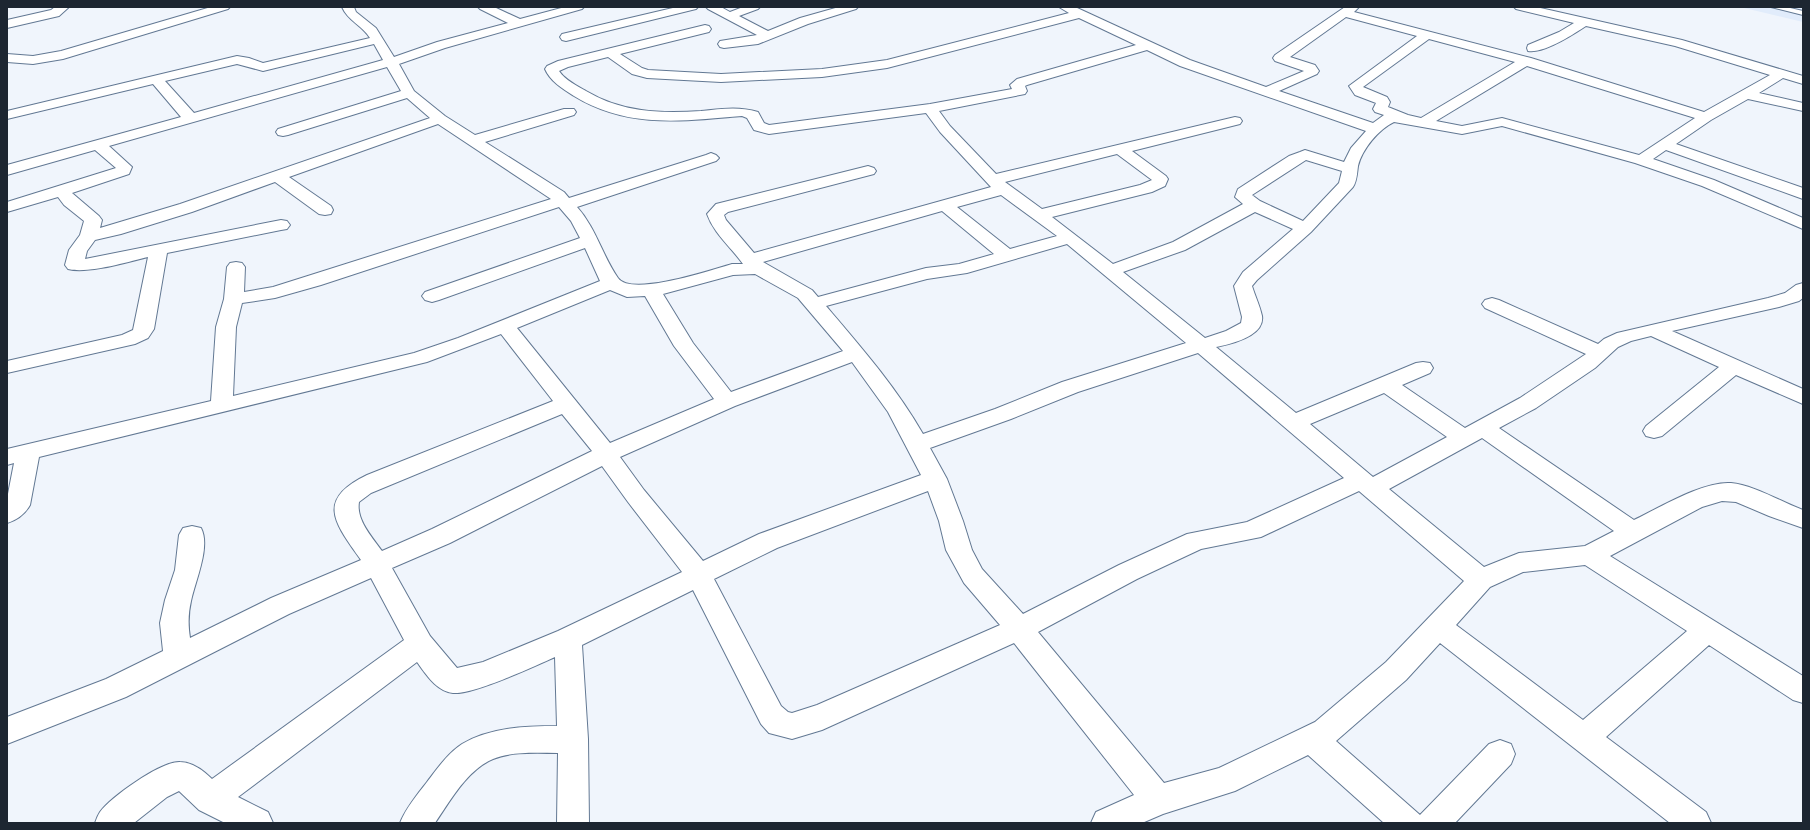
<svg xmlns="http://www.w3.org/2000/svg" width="1810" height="830" viewBox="0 0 1810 830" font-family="'Libre Baskerville',serif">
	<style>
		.built { fill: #e1ecfb }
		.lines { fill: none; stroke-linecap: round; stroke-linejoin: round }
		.service-casing { stroke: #627893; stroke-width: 2 }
		.minor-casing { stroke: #627893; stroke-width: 2 }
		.tertiary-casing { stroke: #627893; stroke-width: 2 }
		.service { fill: #fff; fill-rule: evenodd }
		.minor { fill: #fff; fill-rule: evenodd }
		.tertiary { fill: #fff; fill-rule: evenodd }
	</style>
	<rect width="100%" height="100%" fill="#f0f5fc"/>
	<polygon class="built" points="1740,7 1803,7 1803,22"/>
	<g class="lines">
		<defs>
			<polygon id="service" points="1771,7 1786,7 1803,11 1803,15"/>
			<g id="minor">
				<polygon points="55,7 69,7 59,16 7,28 7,20 51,10"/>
				<path d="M342,7H354L356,12L376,28L394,57L437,42L508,23L480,9L478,7H494L520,19L565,7H584L582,9L445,48L399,64L414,91L445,116L475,135L564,109H574L576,112L574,115L485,142L564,192L569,198L706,155L711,153L716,155L719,158L716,161L577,207C596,228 602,255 618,278C631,297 712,270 732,264H743C731,247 714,234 707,214L716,204L868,166L874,168L876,171L874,174L728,212L724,215L726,220L754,253L991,187L940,132L926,113L769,134L754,130L747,118L742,116C682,121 628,129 574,96C563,89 550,81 545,69L547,66L558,61L705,25L709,26L711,29L709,32L620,54L642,68L648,70L721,74L822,69L887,60L1069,13L1059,7H1075L1190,60L1266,87L1304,71L1275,61L1273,58L1275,55L1345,7H1359L1354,12L1531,58L1704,112L1770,75L1675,46L1586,26C1574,34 1543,54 1528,51L1527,48L1528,45L1559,32L1574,23L1516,9L1514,7H1536L1682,40L1803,76V84L1783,78L1759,93L1803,103V111L1748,99L1711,120L1676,144L1803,188V199L1666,150L1653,159L1714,180L1803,218V229L1702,186L1635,163L1502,126L1462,134L1394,122C1379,129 1362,149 1358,166C1357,173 1357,181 1353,187L1311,232L1257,280L1252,286C1255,296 1260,306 1262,316C1265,336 1231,344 1216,347L1296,413L1416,363L1423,362L1430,363L1433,368L1430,373L1402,385L1465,428L1520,398L1586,354L1485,308L1482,304L1485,300L1492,298L1499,300L1598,344L1604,339L1617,333L1768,298L1785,293L1796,285L1803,283V298L1799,301L1779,307L1672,331L1803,389V404L1736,375L1662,436L1654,438L1646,436L1643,431L1646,426L1719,367L1651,336L1631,341L1618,347L1595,368L1536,408L1499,428L1634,520C1659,508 1703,481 1731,483C1754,485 1781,502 1803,510V528L1769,516L1736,502L1722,501L1702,507L1610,556L1803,676V703L1793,700L1709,645L1606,737L1706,812L1711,823H1670L1440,643L1406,680L1336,741L1420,815L1489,744L1500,740L1511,744L1515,754L1511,764L1455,823H1384L1308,755L1235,791L1163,814L1142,823H1091L1096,812L1134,795L1014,643L822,730L792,739L769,733L761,724L693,590L582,645L588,739L589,823H557L558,753C537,753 512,751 493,759C467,770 450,801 435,823H400C406,808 417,795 427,782C437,769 448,753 462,744C490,727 526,726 557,726L555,657C535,666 473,695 453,693C436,691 426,674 417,662L238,797L268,812L273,823H225L199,810L179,791L167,797L134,823H95C96,820 98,815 100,812C111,797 161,761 180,762C192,762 204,771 212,779L404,640L371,578L289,614L126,697L7,744V717L106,679L163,651L160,623L165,600L175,570L179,535L183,528L192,526L201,528C211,547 195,581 191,601C188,614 188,625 190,638L271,598L361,560C335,523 315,500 367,475L553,401L501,334L427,362L39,457L30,505C25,514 17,520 7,523V499L14,463L7,465V449L211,401L216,327L224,299L227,267L230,263L236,262L242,263L245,267L244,292L273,287L551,199L438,124L289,177L331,206L333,210L331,214L325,215L319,214L275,182L192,212L121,234L95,240L87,251L85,259L281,220L287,221L290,225L287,229L281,230L167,253L154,329L148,338L135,344L7,373V361L122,335L133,330L148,257C127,262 88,274 68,269L65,265L69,250L80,235L84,221L64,205L58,197L7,212V202L116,168L95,150L7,175V165L181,117L153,84L7,119V111L237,56L249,58L263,63L370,38C362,25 348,21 342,7ZM1346,17L1417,36L1349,86L1355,95L1376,103L1373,109L1375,112L1384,115L1373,123L1279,91L1317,74L1319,71L1315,65L1290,57ZM1079,18L1136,45L1017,79L1010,85L1012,89L930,104L769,125L764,123L758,112C738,106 721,109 701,111C660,114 621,112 586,91C577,86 565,80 559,71L568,67L608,57L632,74L647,78L721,82L822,77L887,68ZM1429,39L1515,62L1421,118L1408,115L1388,107L1390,102L1387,97L1363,87ZM374,44L383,60L194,113L165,81L237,64L263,71ZM1147,50L1180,66L1366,131L1351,148L1344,162L1305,150L1300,152L1289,156L1238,189L1235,197L1243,204L1173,242L1113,264L1052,217L1152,192L1165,186L1168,179L1166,176L1132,151L1240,124L1242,121L1240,118L1235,117L996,174L950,126L939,111L1025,94L1027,91L1025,86L1027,85ZM1527,66L1695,118L1639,155L1502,118L1462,126L1436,121ZM387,67L401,91L278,129L276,132L278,135L283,136L288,135L407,98L430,118L180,204L100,228L102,220L99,216L72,193L129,174L132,167L109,146ZM1117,154L1152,180L1140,185L1042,209L1005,182ZM1306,160L1342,171L1339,183L1303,221L1260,201L1252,195ZM1001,195L1057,236L1010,249L957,207ZM559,207L571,221L580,238L425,292L422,296L425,300L432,302L439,300L585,248L600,281L458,338L414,353L233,396L236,327L242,303L275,298L321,285ZM942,211L994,254L959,264L926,268L818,297L812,290L763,262ZM1255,212L1293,229L1243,272L1234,286L1242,317L1241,323L1226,331L1205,338L1123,272L1185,250ZM1067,244L1186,343L1062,382L995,409L923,434C896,387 861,347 826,306L927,279L967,273ZM755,274L798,298L843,351L731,392L693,343L663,294L733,275ZM610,290L627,297L645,296L674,346L714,399L610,443L517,328ZM1198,353L1344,478L1247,522L1187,534L1119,565L1023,614L982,569L972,550L963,521L947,479L930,448L1011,419L1078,392ZM852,362L888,412L921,475L759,534L703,561L644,490L620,457L735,406ZM1384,393L1447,437L1373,477L1310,424ZM562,414L592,451L432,529L382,551C372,537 356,520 359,502L371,493ZM1482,438L1614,531L1585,546L1519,553L1484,567L1389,489ZM602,466L628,502L682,572L558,631L483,662L457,668L430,636L392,568L450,543ZM928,491L939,521L946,550L964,583L1000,625L817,705L792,713L788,712L781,706L714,579L777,548ZM1359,491L1464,581L1386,662L1315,722L1219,768L1164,783L1038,632L1137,579L1201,549L1261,537ZM1585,565L1687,631L1583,720L1456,625L1490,587L1523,572Z"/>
				<polygon points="677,7 698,7 696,9 566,41 562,40 560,37 562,34"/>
				<polygon points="706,7 721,7 730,12 743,7 760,7 758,9 739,16 768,31 800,18 839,7 858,7 856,9 808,24 758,44 724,48 720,47 718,44 720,41 757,35 708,9"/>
			</g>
			<polygon id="tertiary" points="211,7 230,7 228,9 63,59 33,64 7,62 7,54 33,56 61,51"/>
		</defs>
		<use href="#service" class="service-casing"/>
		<use href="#minor" class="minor-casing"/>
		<use href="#tertiary" class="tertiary-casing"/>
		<use href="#service" class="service"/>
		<use href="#minor" class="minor"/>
		<use href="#tertiary" class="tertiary"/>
	</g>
	<rect width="1810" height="830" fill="none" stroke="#1d2631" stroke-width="16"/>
</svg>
